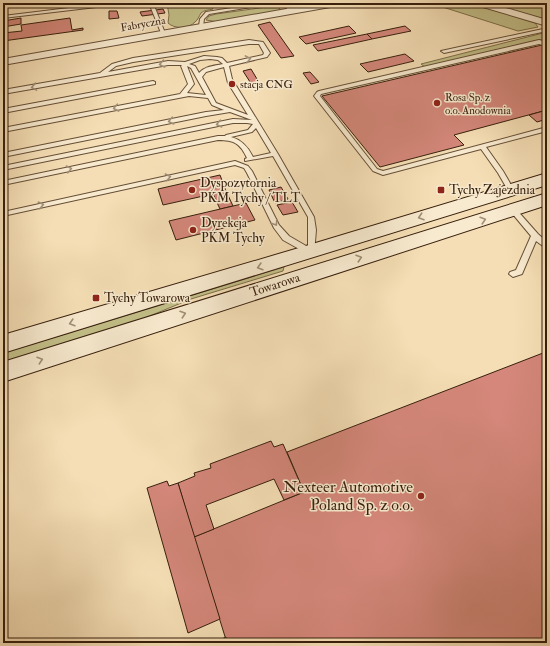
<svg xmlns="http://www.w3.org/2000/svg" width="550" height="646" viewBox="0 0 550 646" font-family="'IM FELL Double Pica',serif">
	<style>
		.green { fill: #c3bf88; stroke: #7d6f4a }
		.building { fill: #d4877a; stroke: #371f0d }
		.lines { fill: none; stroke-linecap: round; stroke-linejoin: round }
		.lane-casing { stroke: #664f37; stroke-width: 2 }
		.street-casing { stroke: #664f37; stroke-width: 2 }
		.secondary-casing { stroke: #371f0d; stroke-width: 2 }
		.lane { fill: #f8eacf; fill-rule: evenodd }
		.street { fill: #f8eacf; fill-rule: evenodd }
		.secondary { fill: #f8eacf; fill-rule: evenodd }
		.oneway { stroke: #a18f78 }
		.poi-dot { fill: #8f2418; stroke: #f8eacf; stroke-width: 1.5 }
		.labels { text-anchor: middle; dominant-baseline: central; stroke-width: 3; stroke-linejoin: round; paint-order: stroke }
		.far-street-label { font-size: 11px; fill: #371f0d; stroke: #f8eacf }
		.far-poi-label { font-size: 11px; fill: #371f0d; stroke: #f8eacf; text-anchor: start }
		.poi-label { font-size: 13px; fill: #371f0d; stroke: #f8eacf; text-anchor: start }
		.street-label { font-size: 13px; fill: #371f0d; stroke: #f8eacf }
		.near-poi-label { font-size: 16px; fill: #371f0d; stroke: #f8eacf; text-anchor: end }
	</style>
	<rect width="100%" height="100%" fill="#f5deb5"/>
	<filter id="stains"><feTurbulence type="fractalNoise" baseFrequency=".005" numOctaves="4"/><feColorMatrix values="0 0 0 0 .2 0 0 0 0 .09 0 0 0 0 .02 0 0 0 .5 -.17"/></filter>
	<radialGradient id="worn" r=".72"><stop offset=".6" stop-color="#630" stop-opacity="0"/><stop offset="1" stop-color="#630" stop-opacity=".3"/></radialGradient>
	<g class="green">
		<path d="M167,3H211L213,9C209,10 204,10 201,13C199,16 198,20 195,22C189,29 174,29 168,23L169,15Z"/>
		<polygon points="430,3 471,3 535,23 538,27 518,31"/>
		<polygon points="488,3 547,3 547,19 541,19"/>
		<polygon points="274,6 280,7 279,11 218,22 206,20 209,16 216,14"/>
		<polygon points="547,32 547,40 538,40 425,67 421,64"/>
		<polygon points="284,267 283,271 191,299 140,320 3,363 3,353"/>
	</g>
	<g class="building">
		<polygon points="163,9 165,13 142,16 140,12"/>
		<polygon points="109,11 117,11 119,18 109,19"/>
		<polygon points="21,18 21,24 3,27 3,21"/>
		<polygon points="70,18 72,30 83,28 83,30 3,41 3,33 22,31 21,25"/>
		<polygon points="270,22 294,56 281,58 258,25"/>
		<polygon points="349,26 356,33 306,44 299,37"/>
		<polygon points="405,26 411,31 372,39 367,34"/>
		<polygon points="367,34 372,39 318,51 313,45"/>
		<polygon points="542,45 547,48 547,110 454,135 464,145 380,167 322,96"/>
		<polygon points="405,54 414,61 368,72 360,64"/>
		<polygon points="251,69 260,84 252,85 243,71"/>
		<polygon points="310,72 319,82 311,84 303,73"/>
		<polygon points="547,110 547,119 537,122 529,115"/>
		<polygon points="220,175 226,191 163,205 158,189"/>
		<polygon points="281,187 288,199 275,203 269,190"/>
		<polygon points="226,191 233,206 220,209 213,194"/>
		<polygon points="292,202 298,212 283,215 277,205"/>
		<polygon points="246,203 255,220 176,240 169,221"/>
		<polygon points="543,353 547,358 547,643 227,643 194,537 304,492 287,452"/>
		<polygon points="271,441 274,447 283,444 304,492 284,500 274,479 206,505 214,529 194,537 178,483 195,476 194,473 211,468 210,464"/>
		<polygon points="167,481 169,486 178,483 220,619 188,633 147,488"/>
		<polygon points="226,637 227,643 213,643"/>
	</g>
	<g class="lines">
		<defs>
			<g id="lane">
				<polygon points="110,3 124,3 122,4 3,18 3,16"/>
				<polygon points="149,3 153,3 165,33 165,34 161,33"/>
				<polygon points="265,3 276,3 209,14 204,19 203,27 199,26 200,19 206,12"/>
				<polygon points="282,3 287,3 294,11 290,12"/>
				<polygon points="545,25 547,25 547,31 444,53 441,51 543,29"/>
				<path d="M249,40L263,42L270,53L267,57L229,66L232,79L278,154L314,217L316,230L314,254H308L283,240L274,228L247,173L244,168L235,165L3,216V212L235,161L248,166L252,171L279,225L289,236L308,247V217L273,156L245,161V159L247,158C240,143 234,140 218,140L3,185V181L218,136H225L226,135L248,130L253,124L247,123H233L3,170V166L233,119L252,120L230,112L206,116L3,157V153L206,112L224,110L212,105L208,98L189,96L3,132V128L180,94L188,84L181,66L182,65H168L3,94V90L100,73L112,64L133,58ZM249,44H259L264,53L263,55L227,63L222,58L217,57L204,56L185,62L168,61L108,72L116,66L133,62ZM210,59L218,60L223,64C214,66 205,66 199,73L195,66L189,64L200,60ZM187,66L191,68L206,95L187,93L194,84ZM224,67L228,83L248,115L216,103L202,77L206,72ZM256,128L271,153L253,157C248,147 242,140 231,137L252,132Z"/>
				<polygon points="539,40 547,42 547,46 539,44 321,94 320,96 377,169 383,171 547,127 547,131 486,147 503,171 514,190 511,192 509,192 498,173 481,149 383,175 373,171 314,96 317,92 319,91"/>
				<polygon points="153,81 155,82 155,84 3,113 3,109"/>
				<polygon points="511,208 515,208 538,234 547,242 547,249 536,241 522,274 513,277 509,274 510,272 516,270 531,236 511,212"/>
			</g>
			<g id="street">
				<polygon points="320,3 341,3 336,6 3,65 3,59"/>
				<polygon points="474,3 489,3 547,20 547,26 476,5"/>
			</g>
			<g id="secondary">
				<polygon points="547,173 547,185 3,353 3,335 309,245"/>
				<polygon points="547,193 547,205 3,382 3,362"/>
			</g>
		</defs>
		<use href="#lane" class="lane-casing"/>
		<use href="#street" class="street-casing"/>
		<use href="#secondary" class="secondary-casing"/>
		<use href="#lane" class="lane"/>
		<use href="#street" class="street"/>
		<use href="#secondary" class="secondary"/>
	</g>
	<defs><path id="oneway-chevron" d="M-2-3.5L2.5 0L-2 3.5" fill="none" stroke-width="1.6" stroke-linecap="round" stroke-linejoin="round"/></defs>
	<g class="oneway">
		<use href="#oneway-chevron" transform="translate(248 59) rotate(-11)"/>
		<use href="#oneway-chevron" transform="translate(162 64) rotate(170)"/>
		<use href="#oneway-chevron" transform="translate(34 87) rotate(170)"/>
		<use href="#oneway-chevron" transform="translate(116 108) rotate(169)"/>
		<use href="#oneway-chevron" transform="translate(171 121) rotate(168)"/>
		<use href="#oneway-chevron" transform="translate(219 124) rotate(168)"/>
		<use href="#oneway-chevron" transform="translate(69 169) rotate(-12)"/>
		<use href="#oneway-chevron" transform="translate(168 177) rotate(-12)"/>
		<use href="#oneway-chevron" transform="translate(41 205) rotate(-12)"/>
		<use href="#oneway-chevron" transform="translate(421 217) rotate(162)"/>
		<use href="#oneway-chevron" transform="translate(483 220) rotate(-17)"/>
		<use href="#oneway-chevron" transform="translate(275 223) rotate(58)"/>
		<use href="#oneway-chevron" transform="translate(359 258) rotate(-18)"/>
		<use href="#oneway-chevron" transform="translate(260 267) rotate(164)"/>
		<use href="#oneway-chevron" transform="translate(183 314) rotate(-18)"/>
		<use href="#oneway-chevron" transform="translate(72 323) rotate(163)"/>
		<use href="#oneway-chevron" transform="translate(40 360) rotate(-18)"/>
	</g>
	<g class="poi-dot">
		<circle cx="232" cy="84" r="4"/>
		<circle cx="437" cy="103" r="4"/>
		<circle cx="192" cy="190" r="4"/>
		<rect x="437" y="186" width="8" height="8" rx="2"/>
		<circle cx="193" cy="230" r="4"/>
		<rect x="92" y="294" width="8" height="8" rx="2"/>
		<circle cx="421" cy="496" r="4"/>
	</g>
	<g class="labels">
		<g class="far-street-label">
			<text transform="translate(143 24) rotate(-10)">Fabryczna</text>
		</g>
		<g class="far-poi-label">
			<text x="240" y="84">stacja CNG</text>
			<text x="445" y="97">Rosa Sp. z<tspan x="445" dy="13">o.o. Anodownia</tspan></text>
		</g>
		<g class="poi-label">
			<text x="200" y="183">Dyspozytornia<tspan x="200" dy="15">PKM Tychy / TLT</tspan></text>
			<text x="449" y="190">Tychy Zajezdnia</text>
			<text x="201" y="223">Dyrekcja<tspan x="201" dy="15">PKM Tychy</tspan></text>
			<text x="104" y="298">Tychy Towarowa</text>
		</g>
		<g class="street-label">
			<text transform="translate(275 285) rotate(-18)">Towarowa</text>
		</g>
		<g class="near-poi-label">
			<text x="413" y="487">Nexteer Automotive<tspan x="413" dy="18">Poland Sp. z o.o.</tspan></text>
		</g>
	</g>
	<rect width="550" height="646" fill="none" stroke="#f5deb5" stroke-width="16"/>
	<rect x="4" y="4" width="542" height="638" fill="none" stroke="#371f0d" stroke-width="2"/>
	<rect x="8" y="8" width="534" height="630" fill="none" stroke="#371f0d"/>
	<rect width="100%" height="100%" filter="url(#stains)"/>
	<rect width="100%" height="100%" fill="url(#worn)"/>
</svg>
